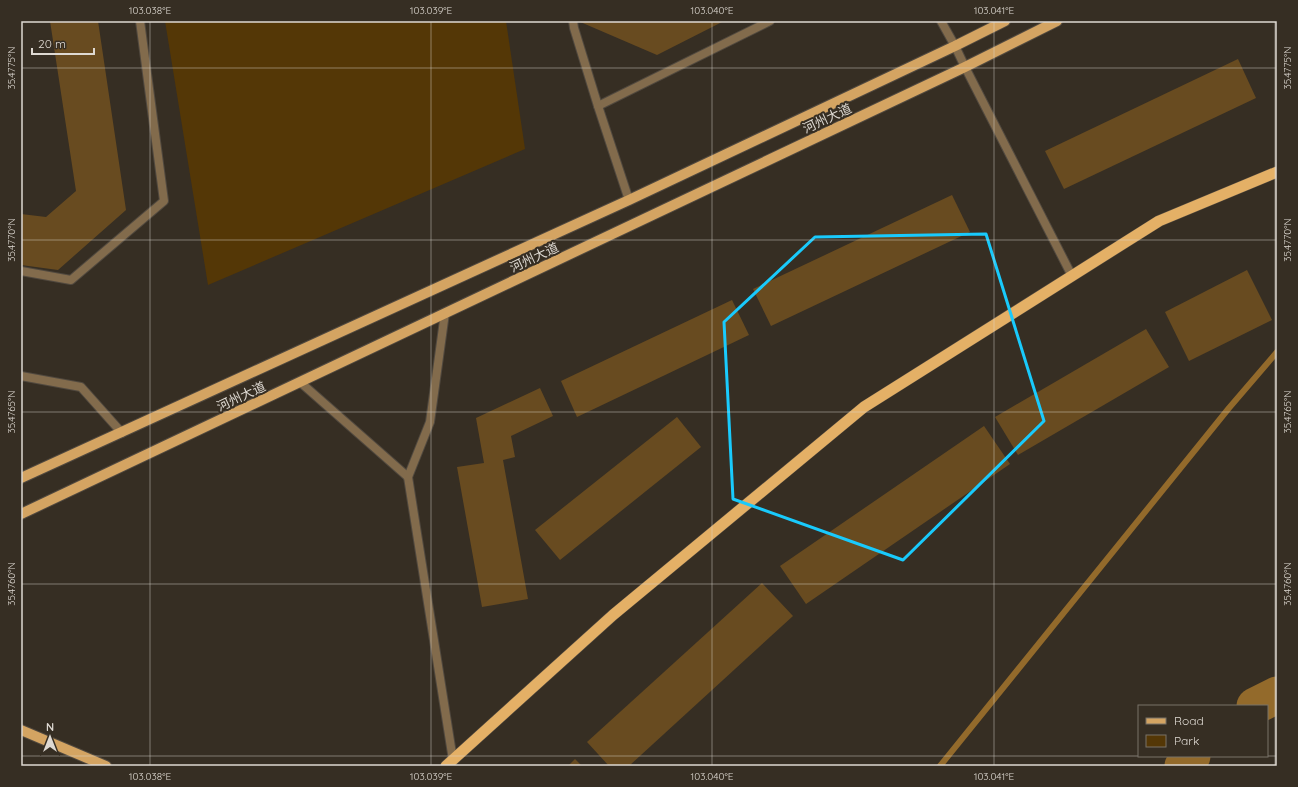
<svg xmlns="http://www.w3.org/2000/svg" width="1298" height="787" viewBox="0 0 1298 787" font-family="Quicksand,'Noto Sans SC',sans-serif">
	<style>
		.green { fill: #543706 }
		.lines { fill: none; stroke-linecap: round; stroke-linejoin: round }
		.stream { stroke: #936a2b; stroke-width: 6 }
		.river { stroke: #936a2b; stroke-width: 37 }
		.building { fill: #684b20 }
		.service-casing { stroke: #51493f; stroke-width: 10 }
		.minor-casing { stroke: #51493f; stroke-width: 10 }
		.tertiary-casing { stroke: #51493f; stroke-width: 10 }
		.primary-casing { stroke: #51493f; stroke-width: 12 }
		.trunk-casing { stroke: #51493f; stroke-width: 12 }
		.service { stroke: #826b4c; stroke-width: 8 }
		.minor { stroke: #826b4c; stroke-width: 8 }
		.tertiary { stroke: #826b4c; stroke-width: 8 }
		.primary { stroke: #d4a462; stroke-width: 10 }
		.trunk { stroke: #e4b066; stroke-width: 11 }
		.marked { fill: none; stroke: #19cafc; stroke-width: 3; stroke-linejoin: round }
		.ticks { fill: none; stroke: #ded9d2; stroke-width: 1; stroke-opacity: 0.45 }
		.labels { text-anchor: middle; dominant-baseline: central; stroke-width: 4; stroke-linejoin: round; paint-order: stroke }
		.street-label { font-size: 13px; fill: #ded9d2; stroke: #362e23 }
		.neatline { fill: none; stroke: #ded9d2; stroke-width: 1.5 }
		.ticks-label { font-size: 10px; text-anchor: middle; fill: #ded9d2 }
	</style>
	<rect width="100%" height="100%" fill="#362e23"/>
	<polygon class="green" points="165,21 506,21 525,149 208,285"/>
	<g class="lines">
		<polyline class="stream" points="940,766 1229,408 1277,352"/>
		<g class="river">
			<polyline points="1255,706 1277,695"/>
			<polyline points="1183,766 1192,756"/>
		</g>
	</g>
	<g class="building">
		<polygon points="50,21 98,21 126,210 58,270 21,265 21,214 46,217 76,191"/>
		<polygon points="578,21 724,21 657,55"/>
		<polygon points="1238,59 1256,98 1064,189 1045,151"/>
		<polygon points="952,195 970,232 771,326 753,289"/>
		<polygon points="1247,270 1272,320 1189,361 1165,312"/>
		<polygon points="732,300 749,335 577,417 561,381"/>
		<polygon points="1146,329 1169,367 1018,455 995,417"/>
		<polygon points="540,388 553,416 511,436 515,457 503,460 528,599 482,607 457,467 484,463 476,418"/>
		<polygon points="677,417 701,447 560,560 535,530"/>
		<polygon points="984,426 1010,464 806,604 780,566"/>
		<polygon points="762,583 793,616 629,766 609,766 587,742"/>
		<polygon points="575,759 582,766 568,766"/>
	</g>
	<g class="lines">
		<defs>
			<g id="service">
				<polyline points="573,21 574,28 598,106 629,200"/>
				<polyline points="965,67 1072,276"/>
				<polyline points="598,106 770,21"/>
				<polyline points="21,271 71,280 164,201 140,21"/>
			</g>
			<g id="minor">
				<polyline points="445,313 430,422 408,477 453,760"/>
				<polyline points="300,382 408,477"/>
			</g>
			<g id="tertiary">
				<polyline points="941,21 955,46 965,67"/>
				<polyline points="21,376 81,387 122,433"/>
			</g>
			<g id="primary">
				<polyline points="21,478 629,200 955,46 1005,21"/>
				<polyline points="21,514 965,67 1057,21"/>
				<polyline points="21,730 106,766"/>
			</g>
			<polyline id="trunk" points="446,766 613,615 864,407 1159,221 1277,172"/>
		</defs>
		<use href="#service" class="service-casing"/>
		<use href="#minor" class="minor-casing"/>
		<use href="#tertiary" class="tertiary-casing"/>
		<use href="#primary" class="primary-casing"/>
		<use href="#trunk" class="trunk-casing"/>
		<use href="#service" class="service"/>
		<use href="#minor" class="minor"/>
		<use href="#tertiary" class="tertiary"/>
		<use href="#primary" class="primary"/>
		<use href="#trunk" class="trunk"/>
	</g>
	<path class="marked" d="M986,234L1044,421L903,560L733,499L724,322L815,237Z"/>
	<path class="ticks" d="M150,21V766M431,21V766M712,21V766M994,21V766M1275,21V766M21,68H1277M21,240H1277M21,412H1277M21,584H1277M21,756H1139M1267,756H1277"/>
	<g class="labels">
		<g class="street-label">
			<text transform="translate(827 118) rotate(-25)">河州大道</text>
			<text transform="translate(534 257) rotate(-25)">河州大道</text>
			<text transform="translate(241 396) rotate(-25)">河州大道</text>
		</g>
	</g>
	<rect width="1298" height="787" fill="none" stroke="#362e23" stroke-width="44"/>
	<rect x="1138" y="705" width="130" height="52" fill="#362e23" stroke="#797269"/>
	<rect x="1146" y="718" width="20" height="6" fill="#d4a462" stroke="#797269"/>
	<text x="1174" y="725" font-size="12" fill="#ded9d2">Road</text>
	<rect x="1146" y="735" width="20" height="12" fill="#543706" stroke="#797269"/>
	<text x="1174" y="745" font-size="12" fill="#ded9d2">Park</text>
	<g transform="translate(50 737)" stroke="#362e23" stroke-width="3" paint-order="stroke">
	<path d="M0-3L7 15L0 10L-7 15Z" fill="#ded9d2"/>
	<text y="-6" font-size="11" font-weight="bold" text-anchor="middle" fill="#ded9d2">N</text>
	</g>
	<path d="M32 48v6h62v-6" fill="none" stroke="#ded9d2" stroke-width="2"/>
	<text x="38" y="48" font-size="12" fill="#ded9d2" stroke="#362e23" stroke-width="3" paint-order="stroke">20 m</text>
	<rect x="22" y="22" width="1254" height="743" class="neatline"/>
	<g class="ticks-label">
		<text x="150" y="14">103.038°E</text>
		<text x="431" y="14">103.039°E</text>
		<text x="712" y="14">103.040°E</text>
		<text x="994" y="14">103.041°E</text>
		<text transform="translate(11 68) rotate(-90)" y="4">35.4775°N</text>
		<text transform="translate(1287 68) rotate(-90)" y="4">35.4775°N</text>
		<text transform="translate(11 240) rotate(-90)" y="4">35.4770°N</text>
		<text transform="translate(1287 240) rotate(-90)" y="4">35.4770°N</text>
		<text transform="translate(11 412) rotate(-90)" y="4">35.4765°N</text>
		<text transform="translate(1287 412) rotate(-90)" y="4">35.4765°N</text>
		<text transform="translate(11 584) rotate(-90)" y="4">35.4760°N</text>
		<text transform="translate(1287 584) rotate(-90)" y="4">35.4760°N</text>
		<text x="150" y="780">103.038°E</text>
		<text x="431" y="780">103.039°E</text>
		<text x="712" y="780">103.040°E</text>
		<text x="994" y="780">103.041°E</text>
	</g>
</svg>
